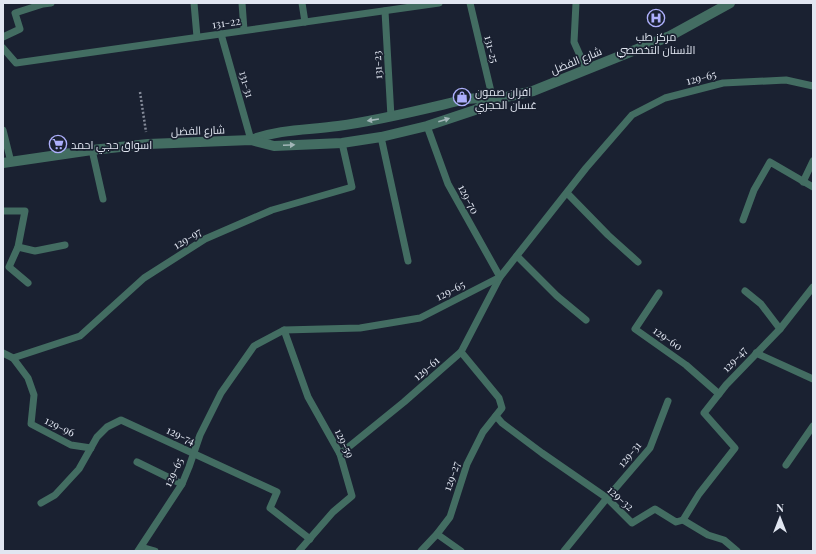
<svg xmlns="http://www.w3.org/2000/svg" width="816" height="554" viewBox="0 0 816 554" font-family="'Playfair Display',Cairo,serif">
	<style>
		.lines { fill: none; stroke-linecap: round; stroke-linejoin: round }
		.path { stroke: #848a98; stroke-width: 2.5; stroke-dasharray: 2 2; stroke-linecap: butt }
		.service { stroke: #436d62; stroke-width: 7 }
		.minor { stroke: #436d62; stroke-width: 10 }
		.oneway { fill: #a2b6b8 }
		.labels { text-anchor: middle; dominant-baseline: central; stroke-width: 3.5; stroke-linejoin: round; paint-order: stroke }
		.street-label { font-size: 11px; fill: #e1e6f1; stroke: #1a2131 }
		.poi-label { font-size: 11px; fill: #e1e6f1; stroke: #1a2131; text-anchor: start }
	</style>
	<rect width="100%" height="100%" fill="#1a2131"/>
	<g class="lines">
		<polyline class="path" points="140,92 146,132"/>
		<g class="service">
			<polyline points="194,3 197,37"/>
			<polyline points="242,3 244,30"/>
			<polyline points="302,3 305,22"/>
			<polyline points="470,3 493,100"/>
			<polyline points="576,3 574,42 586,69"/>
			<polyline points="385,11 391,117"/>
			<polyline points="221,34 251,140"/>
			<polyline points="3,37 20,29 15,13 43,4 51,3"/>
			<polyline points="3,48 16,63 439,3"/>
			<polyline points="3,130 11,162"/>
			<polyline points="381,137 408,261"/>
			<polyline points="92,150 103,199"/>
			<polyline points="803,182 813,161"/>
			<polyline points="567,193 608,235 638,262"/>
			<polyline points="3,211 25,211 18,247 9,267 28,283"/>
			<polyline points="743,220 754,190 770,162 813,187"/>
			<polyline points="18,247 35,251 65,245"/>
			<polyline points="517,256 557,296 586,320"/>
			<polyline points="745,291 761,304 780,329"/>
			<polyline points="659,293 635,329 686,365 719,394"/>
			<polyline points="284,330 308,397 340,454 352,496 333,512 299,551"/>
			<polyline points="3,353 13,358 28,378 34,395 31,424 71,445 91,448"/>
			<polyline points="756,353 813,379"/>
			<polyline points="13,358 80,336 144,278 205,239 272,210 352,187 342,143"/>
			<polyline points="496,416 502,423 542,453 607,498 632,523 655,509 676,522 683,520 708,535 724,540 737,551"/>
			<polyline points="340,454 404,402 461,352 500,277 448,184 427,126"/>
			<polyline points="137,462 182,484"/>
			<polyline points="786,465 813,426"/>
			<polyline points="41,503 55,495 79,469 97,437 107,427 121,420 277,492 270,508 310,539"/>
			<polyline points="683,520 699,494 735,448 704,413 726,385 780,329 813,287"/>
			<polyline points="437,534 461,551"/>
			<polyline points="141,547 155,551"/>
			<polyline points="138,551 182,484 189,467 200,435 221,393 254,346 284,330 360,328 420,318 500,277 586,168 632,115 665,98 723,83 786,80 813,86"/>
			<polyline points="421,551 437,534 450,517 467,464 483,432 502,408 499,398 461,352"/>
			<polyline points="564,551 607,498 650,448 668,401"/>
		</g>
		<g class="minor">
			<path d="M251,140C279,129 309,130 338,126C382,120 424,109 467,99L480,98L493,100"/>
			<polyline points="3,163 92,150 148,144 251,140 274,146 342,143 381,137 427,126 475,110 493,100 533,91 670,36 730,3"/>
		</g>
	</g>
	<defs><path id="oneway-solid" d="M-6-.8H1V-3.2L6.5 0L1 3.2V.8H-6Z"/></defs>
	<g class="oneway">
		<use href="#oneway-solid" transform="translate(373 120) rotate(171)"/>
		<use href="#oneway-solid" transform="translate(444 120) rotate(-18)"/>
		<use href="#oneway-solid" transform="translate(289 145) rotate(-2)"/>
	</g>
	<defs>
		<symbol id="hospital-ring" viewBox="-11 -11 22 22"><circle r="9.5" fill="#1a2131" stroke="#adaffb" stroke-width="1.5"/><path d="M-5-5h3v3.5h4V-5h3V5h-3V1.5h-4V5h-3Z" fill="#adaffb"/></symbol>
		<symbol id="shop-ring" viewBox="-11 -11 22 22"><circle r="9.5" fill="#1a2131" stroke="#adaffb" stroke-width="1.5"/><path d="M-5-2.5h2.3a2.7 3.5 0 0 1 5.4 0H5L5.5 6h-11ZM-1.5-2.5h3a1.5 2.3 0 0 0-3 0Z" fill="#adaffb"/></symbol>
		<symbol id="supermarket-ring" viewBox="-11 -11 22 22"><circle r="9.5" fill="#1a2131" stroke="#adaffb" stroke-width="1.5"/><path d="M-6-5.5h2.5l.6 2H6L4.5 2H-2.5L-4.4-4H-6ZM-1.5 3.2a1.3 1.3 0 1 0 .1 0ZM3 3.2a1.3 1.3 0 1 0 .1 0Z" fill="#adaffb"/></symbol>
	</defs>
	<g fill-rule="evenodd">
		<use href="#hospital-ring" x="646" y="8" width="20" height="20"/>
		<use href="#shop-ring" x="452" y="87" width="20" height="20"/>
		<use href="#supermarket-ring" x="48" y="134" width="20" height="20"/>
	</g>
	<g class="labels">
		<g class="street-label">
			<text transform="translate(226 22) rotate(-8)">131-22</text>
			<text transform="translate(492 49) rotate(76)">131-25</text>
			<text transform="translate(576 60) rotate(-22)">شارع الفضل</text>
			<text transform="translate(377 65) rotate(-93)">131-23</text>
			<text transform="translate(701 77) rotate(-14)">129-65</text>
			<text transform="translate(247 84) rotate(74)">131-31</text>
			<text transform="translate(198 130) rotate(-2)">شارع الفضل</text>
			<text transform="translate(469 199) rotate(62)">129-70</text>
			<text transform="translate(187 238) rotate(-31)">129-97</text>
			<text transform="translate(450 290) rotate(-27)">129-65</text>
			<text transform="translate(668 338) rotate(35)">129-60</text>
			<text transform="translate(734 359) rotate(-47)">129-47</text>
			<text transform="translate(426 368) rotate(-41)">129-61</text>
			<text transform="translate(60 426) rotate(26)">129-96</text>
			<text transform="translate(181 435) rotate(25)">129-74</text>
			<text transform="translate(345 443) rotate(65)">129-59</text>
			<text transform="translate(629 454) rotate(-50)">129-31</text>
			<text transform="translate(173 472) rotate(-65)">129-65</text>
			<text transform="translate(451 476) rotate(-71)">129-27</text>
			<text transform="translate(621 498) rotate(42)">129-32</text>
		</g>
		<g class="poi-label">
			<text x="656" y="36" text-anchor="middle">مركز طب<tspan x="656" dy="13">الأسنان التخصصي</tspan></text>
			<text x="475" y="91">افران صمون<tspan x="475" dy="13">غسان الحجري</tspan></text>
			<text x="71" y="144">اسواق حجي احمد</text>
		</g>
	</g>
	<rect width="816" height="554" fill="none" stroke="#e1e6f1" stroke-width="8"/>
	<g transform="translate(780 518)" stroke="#1a2131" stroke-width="3" paint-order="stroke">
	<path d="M0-3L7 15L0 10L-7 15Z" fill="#e1e6f1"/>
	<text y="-6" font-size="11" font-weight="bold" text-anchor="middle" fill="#e1e6f1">N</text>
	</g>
</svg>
